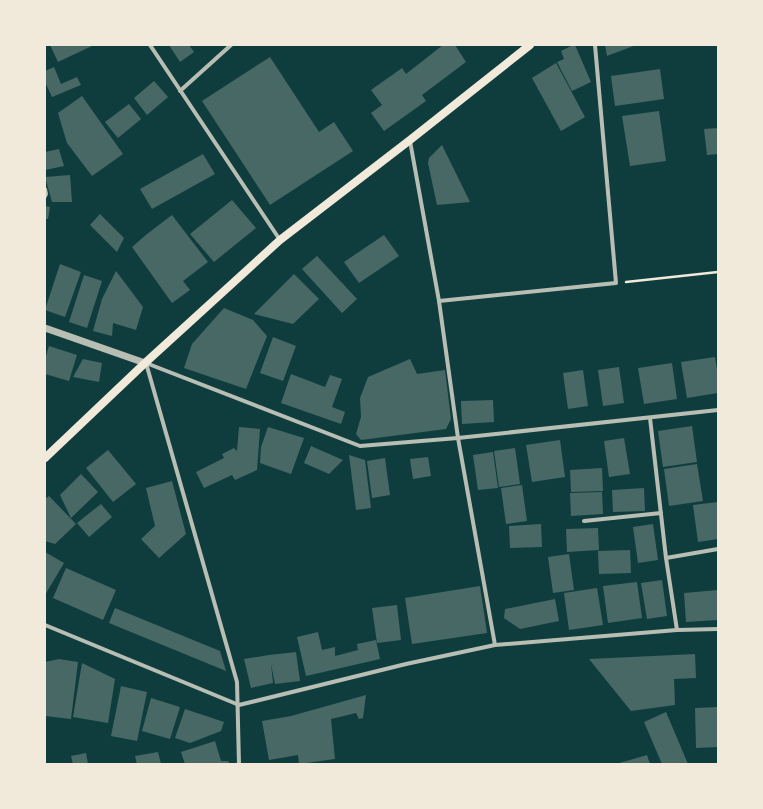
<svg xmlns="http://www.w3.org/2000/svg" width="763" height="809" viewBox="0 0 763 809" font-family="'IBM Plex Sans',sans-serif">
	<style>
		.building { fill: #486865 }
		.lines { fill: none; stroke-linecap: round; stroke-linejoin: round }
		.path { stroke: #f1e9da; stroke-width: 2.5 }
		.minor { stroke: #b8beb3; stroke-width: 4 }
		.tertiary { stroke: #b8beb3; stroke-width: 7 }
		.secondary { stroke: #f1e9da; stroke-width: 8 }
	</style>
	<rect width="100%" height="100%" fill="#0f3d3e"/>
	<g class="building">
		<polygon points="50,45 94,45 58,62"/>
		<polygon points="169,45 189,45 194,52 180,62"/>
		<polygon points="443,45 455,45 466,62 422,95 426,101 384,131 371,113 382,105 371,90 402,68 406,74"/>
		<polygon points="573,45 575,45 591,82 572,91 557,62 564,59 561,51"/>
		<polygon points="605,45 636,45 607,56"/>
		<polygon points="270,57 319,132 334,122 353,151 270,205 202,101"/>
		<polygon points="556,63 585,117 561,131 532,78"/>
		<polygon points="54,67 61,84 77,77 81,85 52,97 45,82 45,71"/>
		<polygon points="660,69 664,99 615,106 611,76"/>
		<polygon points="154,81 168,97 147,115 134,98"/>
		<polygon points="82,96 123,154 92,176 67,143 58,113"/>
		<polygon points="129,104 141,119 118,138 105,122"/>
		<polygon points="659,111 666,161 630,166 622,116"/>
		<polygon points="718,128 718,154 707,155 704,129"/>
		<polygon points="442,145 470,202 437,205 428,163 429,158"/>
		<polygon points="59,149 64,166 45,170 45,152"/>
		<polygon points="203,154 215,174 152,209 140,189"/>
		<polygon points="70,175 72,202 52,202 45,177"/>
		<polygon points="232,200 256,228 214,262 190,234"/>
		<polygon points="45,206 50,207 48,219 45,219"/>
		<polygon points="100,214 124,238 117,252 90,225"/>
		<polygon points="172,215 208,262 183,281 190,290 172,303 132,247 147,234"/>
		<polygon points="384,235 399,256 359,283 344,262"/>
		<polygon points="317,256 357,299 342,313 302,269"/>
		<polygon points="60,264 81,272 65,317 45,310"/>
		<polygon points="116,271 143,307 136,330 113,323 112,336 93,331 102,299"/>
		<polygon points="294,274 319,299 293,324 254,314"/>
		<polygon points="84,275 102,281 87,328 69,322"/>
		<polygon points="224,308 253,320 267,336 246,389 184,368 192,344"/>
		<polygon points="273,337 296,346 283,381 260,373"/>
		<polygon points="49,346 77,355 69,381 45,374 45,359"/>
		<polygon points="715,357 718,376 718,393 687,398 681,362"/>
		<polygon points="83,359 102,363 99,382 73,377"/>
		<polygon points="410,359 417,374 445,370 451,419 446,429 361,440 356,434 361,417 360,398 368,377"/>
		<polygon points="672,363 677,399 644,404 638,368"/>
		<polygon points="619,367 624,403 603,406 598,370"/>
		<polygon points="583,370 588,406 568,409 563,373"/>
		<polygon points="291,374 325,387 330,375 342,379 332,407 345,412 341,424 281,403"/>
		<polygon points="493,400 494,422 462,424 461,401"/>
		<polygon points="692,426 697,462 663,467 658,431"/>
		<polygon points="239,427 260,429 257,470 235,480 232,475 204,488 196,472 224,458 222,454 234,448 237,451"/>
		<polygon points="268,427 304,438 291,474 260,463 261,447"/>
		<polygon points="624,438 630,474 609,477 604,441"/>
		<polygon points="560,440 565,477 532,482 526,445"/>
		<polygon points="311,446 343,460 329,474 304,463"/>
		<polygon points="515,448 520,484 499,487 494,451"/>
		<polygon points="108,450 136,484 113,502 86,468"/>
		<polygon points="493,452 498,488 478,490 473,455"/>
		<polygon points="349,455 365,460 371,508 356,510"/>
		<polygon points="428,457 431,476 413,479 410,459"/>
		<polygon points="385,458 390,495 372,498 367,461"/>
		<polygon points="697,464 703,501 669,506 664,469"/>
		<polygon points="602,468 603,491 571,492 570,470"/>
		<polygon points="81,474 98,492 71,518 60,495"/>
		<polygon points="172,481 186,534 159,558 141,539 155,526 146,488"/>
		<polygon points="522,485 527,521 506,524 501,488"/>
		<polygon points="644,488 645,511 613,512 612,490"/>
		<polygon points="602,492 603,514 571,516 570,493"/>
		<polygon points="49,496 76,524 55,544 45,541 45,499"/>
		<polygon points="718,502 718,539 698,542 693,505"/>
		<polygon points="101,504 112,517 89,537 77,523"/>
		<polygon points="541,524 542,547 510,548 509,526"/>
		<polygon points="653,524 658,560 638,563 633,527"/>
		<polygon points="598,528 599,550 567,552 566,529"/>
		<polygon points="630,550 631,573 599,574 598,551"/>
		<polygon points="45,552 64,563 45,595"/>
		<polygon points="569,554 574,590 553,593 548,557"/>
		<polygon points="66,568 116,590 103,620 53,598"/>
		<polygon points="662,580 667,616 647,619 641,583"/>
		<polygon points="637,582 642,618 608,623 603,586"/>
		<polygon points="480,586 487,633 412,644 405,598"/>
		<polygon points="597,588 603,625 569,630 564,593"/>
		<polygon points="718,590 718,620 686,622 684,593"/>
		<polygon points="555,599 559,621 520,629 504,618 505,609"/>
		<polygon points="397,605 401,640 377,643 372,608"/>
		<polygon points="115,608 220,651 226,671 109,623"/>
		<polygon points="318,632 322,650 335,647 335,656 358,650 357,644 376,640 380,659 306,676 297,637"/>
		<polygon points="296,652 300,681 275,684 271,664 273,683 251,688 244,659 269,655"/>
		<polygon points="695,654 696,678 674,679 675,705 631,711 589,659"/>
		<polygon points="59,659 78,662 71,719 45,716 45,662"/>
		<polygon points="82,663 115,679 108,723 73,717"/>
		<polygon points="121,686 147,692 137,741 111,736"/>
		<polygon points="366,695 363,718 359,719 356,713 331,719 335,759 299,764 298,755 269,760 262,721 291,716"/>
		<polygon points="151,698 180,707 170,739 142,731"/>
		<polygon points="718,707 718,747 696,748 695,708"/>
		<polygon points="185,709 224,722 221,731 190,743 175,738"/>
		<polygon points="666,712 688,764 662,764 644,722"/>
		<polygon points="215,741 221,761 228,761 230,764 185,764 181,752"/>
		<polygon points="158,752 161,764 137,764 135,756"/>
		<polygon points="86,753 88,764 73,764 71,756"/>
		<polygon points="647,755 650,764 616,764"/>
	</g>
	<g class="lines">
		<polyline class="path" points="626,282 718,272"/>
		<g class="minor">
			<polyline points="150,45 280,240"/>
			<polyline points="180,91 231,45"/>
			<polyline points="410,141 439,301 458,438 495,645"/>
			<polyline points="45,189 46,194 45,196"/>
			<polyline points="439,301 616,283 595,45"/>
			<polyline points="146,363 360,446 458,438 718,410"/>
			<polyline points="146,363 237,682 239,764"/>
			<polyline points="650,418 666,558 677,630"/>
			<polyline points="584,521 661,513"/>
			<polyline points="666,558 718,549"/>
			<polyline points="45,625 239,705 406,664 495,645 677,630 718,629"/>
		</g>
		<polyline class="tertiary" points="45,328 145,363"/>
		<polyline class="secondary" points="45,458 145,363 280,240 410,140 530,45"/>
	</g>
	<rect width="763" height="809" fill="none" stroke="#f1e9da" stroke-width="92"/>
</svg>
